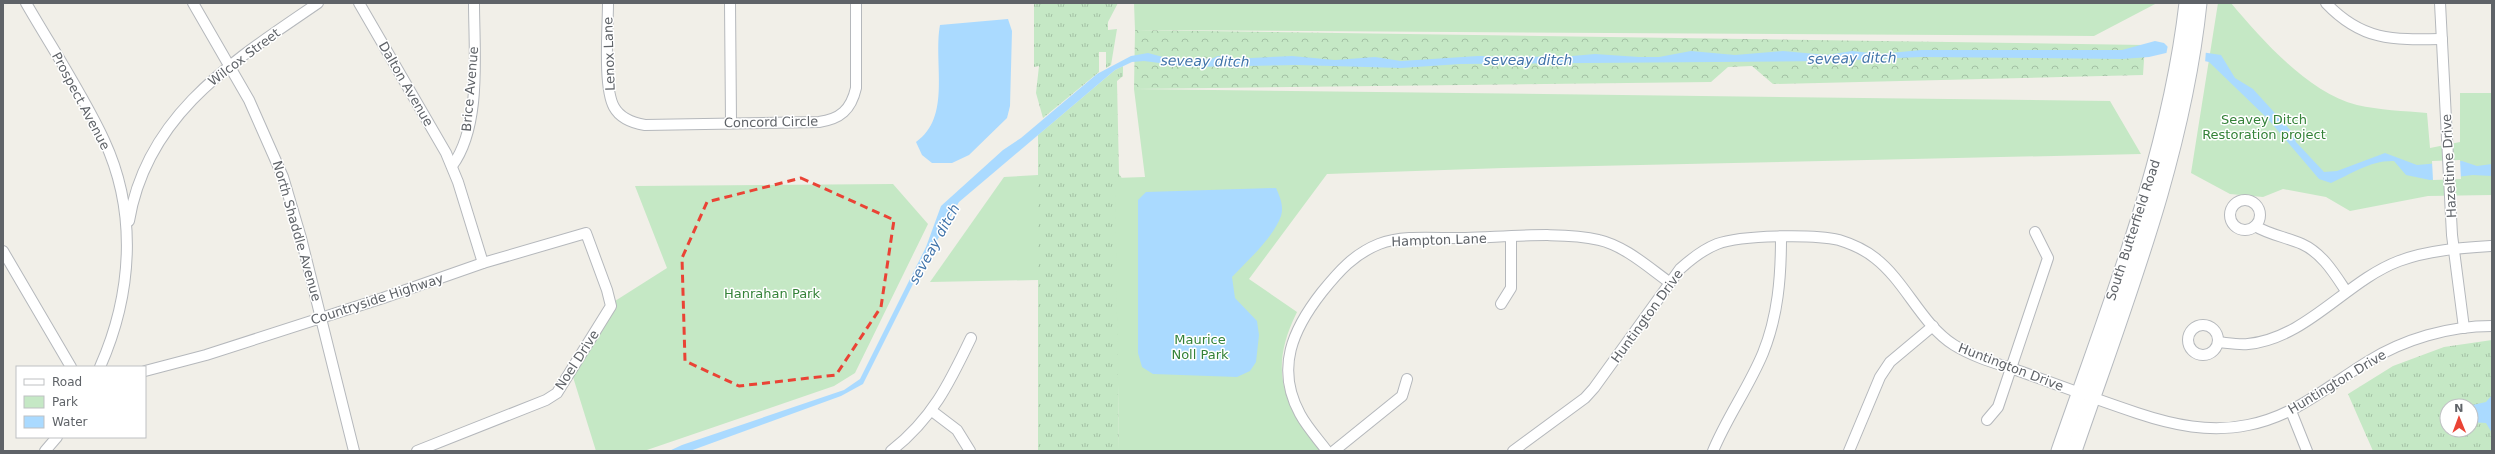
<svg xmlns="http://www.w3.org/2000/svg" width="2495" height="454" viewBox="0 0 2495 454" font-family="'DejaVu Sans',sans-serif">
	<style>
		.grass { fill: url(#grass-tufts); fill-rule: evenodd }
		.forest { fill: url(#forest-crowns) }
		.green { fill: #c5e8c5 }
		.water { fill: #aadaff }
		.pier { fill: #f1efe8 }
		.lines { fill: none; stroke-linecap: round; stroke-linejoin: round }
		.street-casing { stroke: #b5b8bc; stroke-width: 12 }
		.secondary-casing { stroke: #b6babf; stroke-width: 17 }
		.street { stroke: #fff; stroke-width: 10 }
		.secondary { stroke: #fff; stroke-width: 15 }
		.marked { fill: none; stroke: #ea4335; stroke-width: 3; stroke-dasharray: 8 5; stroke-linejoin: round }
		.labels { text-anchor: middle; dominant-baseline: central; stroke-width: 3; stroke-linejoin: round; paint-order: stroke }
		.street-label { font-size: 13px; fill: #5f6368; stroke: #fff }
		.park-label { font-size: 13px; fill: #348238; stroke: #fff }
		.water-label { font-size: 14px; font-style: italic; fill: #4174aa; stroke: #fff }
	</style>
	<defs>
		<pattern id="grass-tufts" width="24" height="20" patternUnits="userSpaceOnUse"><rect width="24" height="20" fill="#c5e8c5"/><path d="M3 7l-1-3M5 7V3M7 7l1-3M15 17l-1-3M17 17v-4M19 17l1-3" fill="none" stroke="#a3c0a4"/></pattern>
		<pattern id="forest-crowns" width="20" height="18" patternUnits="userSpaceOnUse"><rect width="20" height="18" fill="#c5e8c5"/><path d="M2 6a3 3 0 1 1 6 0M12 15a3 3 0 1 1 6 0" fill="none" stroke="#a3c0a4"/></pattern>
	</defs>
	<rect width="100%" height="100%" fill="#f1efe8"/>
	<g class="grass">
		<polygon points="1034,3 1118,3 1108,22 1108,30 1117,29 1111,65 1106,68 1106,52 1099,52 1099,72 1043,118 1036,93 1039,66 1034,67"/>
		<polygon points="1123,66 1123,76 1117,81 1119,174 1132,193 1118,374 1119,451 1038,451 1038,135 1115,70"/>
		<path d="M2492,340V451H2373L2348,394L2393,366L2444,347ZM2447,406H2471V430H2447Z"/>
	</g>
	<polygon class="forest" points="1135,30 2145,45 2143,75 1773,84 1752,66 1728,67 1711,82 1134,89"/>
	<g class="green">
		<polygon points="1134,3 2157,3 2094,36 1135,30"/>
		<path d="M2218,3H2231C2262,40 2309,93 2357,105C2379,110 2404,111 2427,113L2430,148L2460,142V93H2492V195L2428,196L2350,211L2326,197L2283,189L2263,197L2230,194L2191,173Z"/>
		<path d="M1134,89L2110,101L2141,154L1503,168L1327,174L1249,279L1297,312C1268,370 1283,404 1321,451H1119L1115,178L1145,177Z"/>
		<polygon points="1038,175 1038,280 930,282 1004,177"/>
		<polygon points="893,184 928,224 855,373 834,386 644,451 596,451 573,377 612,314 615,301 667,268 635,186"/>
	</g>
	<g class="water">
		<path d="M1008,19L1012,31L1010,106L1007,118L969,155L952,163H932L922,155L916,142C952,117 933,63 940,25Z"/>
		<path d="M2155,41L2164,43L2168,47L2221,55L2235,78L2253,89L2292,132L2296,142L2324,172L2337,171L2385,153L2417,165L2462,161L2477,166L2492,164V176L2473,175L2430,180L2406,175L2394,161C2371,160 2351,174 2331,183L2319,179L2268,119L2209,62L2166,53L2149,57L2122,59L1921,57L1826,61L1460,64L1401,68L1297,65L1190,67L1144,61L1132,62L1115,70L959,202L919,272L863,384L841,396L690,451H669L682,445L844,390L860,379L926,247L941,206L1003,150L1021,138L1097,74L1131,56L1148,53L1174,60L1211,59L1218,56L1231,59L1292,56L1335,60L1375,57L1401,61L1478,56L1561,57L1595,54L1639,57H1659L1691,51L1735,55L1783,51L1827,55L1852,51L1880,54L1921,50H2122Z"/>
		<path d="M1276,188C1280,197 1284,206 1281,216C1273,238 1248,260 1232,277L1235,298L1257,321L1259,335L1256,362L1250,371L1237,377L1153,374L1142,367L1138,353V200L1146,192Z"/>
		<polygon points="2492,395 2492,433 2486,423 2471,422 2471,406 2468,406 2486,402"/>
	</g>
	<g class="pier">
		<polygon points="2168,45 2206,50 2205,63 2166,55"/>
		<polygon points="2460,160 2461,179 2433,180 2432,161"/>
	</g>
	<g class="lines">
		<defs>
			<g id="street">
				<path d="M26,3C52,48 82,93 104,140C138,213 132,295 100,367"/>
				<polyline points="193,3 249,100 283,177 301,238 354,451"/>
				<polyline points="359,3 446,153 458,182 483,263"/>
				<path d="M608,3C608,28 603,87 614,107C620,118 633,123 645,125L819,122C840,119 851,110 856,88V3"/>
				<polyline points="730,3 731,122"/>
				<path d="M2326,3C2362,41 2393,40 2442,39"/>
				<polyline points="2440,3 2452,235 2464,328"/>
				<path d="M452,166C482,126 474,51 474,3"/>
				<circle cx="2245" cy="215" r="15"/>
				<path d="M129,221C147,113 235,60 318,3"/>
				<path d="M2255,226C2270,235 2286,237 2302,244C2322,253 2334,273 2346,291"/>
				<polyline points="3,251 71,367"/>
				<polyline points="1501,304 1511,288 1511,237"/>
				<circle cx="2203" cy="340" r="15"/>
				<path d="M2218,342C2228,343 2239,345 2248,344C2307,338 2346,281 2399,261C2428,250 2461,248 2492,246"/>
				<polyline points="145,371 206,355 383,298 483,263 586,233 607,290 611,306 557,393 546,400 417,451"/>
				<polyline points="932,411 957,430 970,451"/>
				<polyline points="2291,411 2307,451"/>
				<polyline points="1987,420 1998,407 2048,258 2035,232"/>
				<polyline points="45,451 57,437"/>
				<path d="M891,451C932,419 949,384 971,338"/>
				<path d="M1327,451C1318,439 1307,427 1300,414C1275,368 1293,329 1322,292C1339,271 1354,254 1379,244C1405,234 1439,239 1466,238C1505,237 1564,231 1599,240C1625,246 1648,267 1669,282"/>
				<polyline points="1334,451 1402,396 1407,379"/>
				<path d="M1513,451L1585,398L1594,388L1680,269C1691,259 1702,250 1717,244C1741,235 1814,234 1839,240C1852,244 1865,250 1875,258C1906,282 1921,324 1954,345C1975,358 1999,364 2022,372C2060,386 2098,400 2137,413C2173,425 2210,433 2248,425C2295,416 2328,386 2367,362C2404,339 2449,326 2492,326"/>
				<path d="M1713,451C1727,417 1749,387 1763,353C1778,316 1781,277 1781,238"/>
				<polyline points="1849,451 1880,377 1890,362 1933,326"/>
			</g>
			<g id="secondary">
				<path d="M2059,451C2110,304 2169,158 2187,3"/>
				<path d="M2074,451C2124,305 2183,158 2199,3"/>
			</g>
		</defs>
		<use href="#street" class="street-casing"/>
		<use href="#secondary" class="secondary-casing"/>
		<use href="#street" class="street"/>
		<use href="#secondary" class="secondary"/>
	</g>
	<path class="marked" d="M801,178L894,220L881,307L836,375L739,386L685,361L682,258L707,202Z"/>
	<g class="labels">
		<g class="street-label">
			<text transform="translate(609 54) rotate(-92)">Lenox Lane</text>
			<text transform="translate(244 57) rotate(-37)">Wilcox Street</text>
			<text transform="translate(406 84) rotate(60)">Dalton Avenue</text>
			<text transform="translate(470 89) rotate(-85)">Brice Avenue</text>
			<text transform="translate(81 101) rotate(62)">Prospect Avenue</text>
			<text transform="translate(771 122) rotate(-1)">Concord Circle</text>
			<text transform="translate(2449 166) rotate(-93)">Hazeltime Drive</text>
			<text transform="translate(2133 230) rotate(-72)">South Butterfield Road</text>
			<text transform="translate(297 231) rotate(74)">North Shaddle Avenue</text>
			<text transform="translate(1439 240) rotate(-2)">Hampton Lane</text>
			<text transform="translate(377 299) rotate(-18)">Countryside Highway</text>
			<text transform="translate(1647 316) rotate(-54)">Huntington Drive</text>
			<text transform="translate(577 360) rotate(-57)">Noel Drive</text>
			<text transform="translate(2011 367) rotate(21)">Huntington Drive</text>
			<text transform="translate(2337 382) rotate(-31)">Huntington Drive</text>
		</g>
		<g class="park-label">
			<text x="2264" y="119">Seavey Ditch<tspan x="2264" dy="15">Restoration project</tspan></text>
			<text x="772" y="293">Hanrahan Park</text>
			<text x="1200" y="339">Maurice<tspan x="1200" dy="15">Noll Park</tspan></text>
		</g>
		<g class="water-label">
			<text transform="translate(1852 58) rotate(-1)">seveay ditch</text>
			<text x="1528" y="60">seveay ditch</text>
			<text transform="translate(1205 61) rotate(1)">seveay ditch</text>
			<text transform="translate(934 244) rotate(-61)">seveay ditch</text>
		</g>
	</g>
	<rect width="2495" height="454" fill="none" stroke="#5f6368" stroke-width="8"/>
	<rect x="16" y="366" width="130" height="72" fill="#ffffff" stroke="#bfc1c3"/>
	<rect x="24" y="379" width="20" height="6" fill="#ffffff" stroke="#bfc1c3"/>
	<text x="52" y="386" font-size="12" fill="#5f6368">Road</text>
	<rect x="24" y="396" width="20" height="12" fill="#c5e8c5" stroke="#bfc1c3"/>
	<text x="52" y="406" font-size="12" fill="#5f6368">Park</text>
	<rect x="24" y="416" width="20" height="12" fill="#aadaff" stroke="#bfc1c3"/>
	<text x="52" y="426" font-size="12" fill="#5f6368">Water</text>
	<g transform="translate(2459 418) rotate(359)"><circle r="19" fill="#ffffff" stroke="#bfc1c3"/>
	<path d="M0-3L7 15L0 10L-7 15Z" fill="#ea4335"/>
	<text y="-6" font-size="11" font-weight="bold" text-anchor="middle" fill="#5f6368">N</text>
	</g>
</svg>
